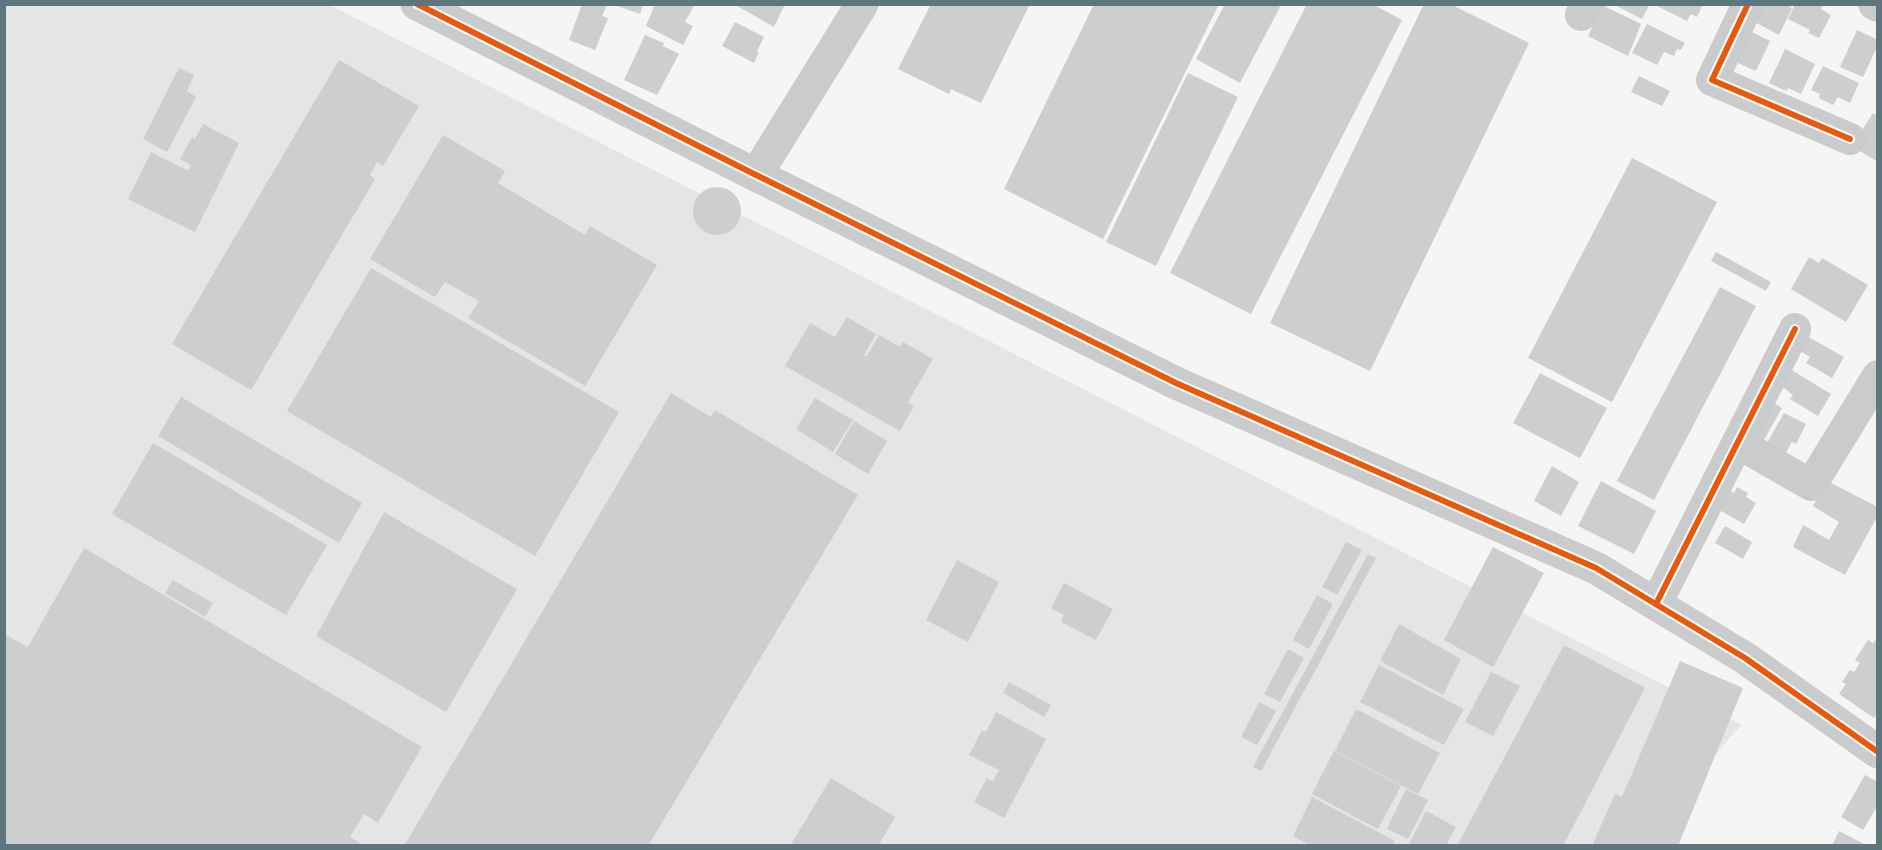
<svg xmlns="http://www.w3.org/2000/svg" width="1882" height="850" viewBox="0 0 1882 850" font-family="Karla,sans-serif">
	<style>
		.built { fill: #e4e6e5 }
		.building { fill: #cccecf }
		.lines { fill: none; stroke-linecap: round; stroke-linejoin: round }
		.minor { stroke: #cacbcc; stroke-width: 32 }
		.tertiary { stroke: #cacbcc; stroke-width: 33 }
		.cycleway-casing { stroke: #fff; stroke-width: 10 }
		.cycleway { stroke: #e8590c; stroke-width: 6 }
	</style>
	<rect width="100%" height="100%" fill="#f5f5f4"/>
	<polygon class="built" points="5,5 330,5 1742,725 1631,845 5,846"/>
	<g class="building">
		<polygon points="582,4 607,5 602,16 608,18 595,50 569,40"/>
		<polygon points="612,4 643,4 640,14"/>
		<polygon points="655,4 695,4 685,22 693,26 683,45 646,26"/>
		<polygon points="738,4 785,4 774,27 737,6"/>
		<polygon points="931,4 1030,4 981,103 951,89 949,94 898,69"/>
		<polygon points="1094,4 1219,4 1103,239 1004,189"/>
		<polygon points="1225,4 1275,4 1280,7 1240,83 1196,59"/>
		<polygon points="1307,4 1372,4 1402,20 1251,314 1170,273"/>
		<polygon points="1424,4 1450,4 1529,43 1370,371 1270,323"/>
		<polygon points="1600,4 1641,24 1628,56 1588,36 1596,19"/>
		<polygon points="1613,4 1650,4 1642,19"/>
		<polygon points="1658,4 1703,4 1697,17 1691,14 1687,21 1657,6"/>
		<polygon points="1761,4 1785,4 1792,8 1779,35 1753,21"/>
		<polygon points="1795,4 1821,4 1823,5 1821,9 1831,15 1819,38 1808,33 1810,30 1788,19"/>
		<polygon points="735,22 764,37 757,51 759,52 754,63 722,46"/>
		<polygon points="1647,24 1685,43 1681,50 1677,49 1674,56 1664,52 1657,65 1632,53"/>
		<polygon points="1744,28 1770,41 1756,71 1729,59"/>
		<polygon points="1857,30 1878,40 1878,45 1863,77 1840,67"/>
		<polygon points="645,35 664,43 663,46 679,54 657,95 624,80"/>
		<polygon points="1785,49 1815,64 1801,94 1788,88 1786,91 1769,83"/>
		<polygon points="339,60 419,106 383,166 377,162 370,175 375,179 251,390 172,344"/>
		<polygon points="1823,66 1859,83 1850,103 1838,97 1833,105 1819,98 1820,94 1811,90"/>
		<polygon points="179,68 194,75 187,91 196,97 167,152 143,139"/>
		<polygon points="1188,73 1238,97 1156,266 1106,242"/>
		<polygon points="1639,76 1670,91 1662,106 1631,92"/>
		<polygon points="1873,113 1878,116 1878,162 1852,146"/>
		<polygon points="203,124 239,143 195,232 128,199 151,152 188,171 191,165 180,159 192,137 195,139"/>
		<polygon points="443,135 505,171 498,183 585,235 590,226 657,265 585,386 468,318 479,301 445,282 435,297 370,259"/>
		<polygon points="1632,158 1717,202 1612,402 1528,358"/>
		<circle cx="717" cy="211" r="24"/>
		<polygon points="1716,252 1771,282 1766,291 1711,261"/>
		<polygon points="1809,257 1819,263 1822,258 1868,285 1846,322 1791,289"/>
		<polygon points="371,268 619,412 535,556 287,411"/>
		<polygon points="1720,287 1756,306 1654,500 1617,481"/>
		<polygon points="847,317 876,334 864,355 867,356 879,335 900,347 903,342 933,359 908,402 914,406 900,431 785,366 810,323 835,337"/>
		<polygon points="1805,335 1844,357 1832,378 1806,363 1810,357 1797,349"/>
		<polygon points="1790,369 1831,394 1818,416 1790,399 1793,395 1780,385"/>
		<polygon points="1540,373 1607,408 1580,458 1513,423"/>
		<polygon points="671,393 711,417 715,410 858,495 648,846 404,846"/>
		<polygon points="181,397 362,503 339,543 158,436"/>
		<polygon points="1763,397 1782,408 1764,440 1757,442"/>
		<polygon points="815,398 853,420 833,452 796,429"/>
		<polygon points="1784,413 1806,424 1796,444 1792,442 1784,456 1762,452"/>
		<polygon points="854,421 887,441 868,474 835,454"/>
		<polygon points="153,443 327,545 286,615 112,514"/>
		<polygon points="1552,466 1579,482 1561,516 1534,501"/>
		<polygon points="1601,481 1656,511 1634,554 1578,526"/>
		<polygon points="1827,481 1878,507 1878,515 1845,575 1793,547 1803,525 1829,540 1839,522 1813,506"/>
		<polygon points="1737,487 1748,493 1746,497 1756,503 1744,524 1714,507 1724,488 1734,493"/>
		<polygon points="384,512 517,589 446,712 316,636"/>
		<polygon points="1725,526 1752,542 1743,559 1715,543"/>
		<polygon points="1346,542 1362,550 1337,595 1322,587"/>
		<polygon points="1493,547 1544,573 1493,667 1444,640"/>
		<polygon points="84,548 422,747 378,823 364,814 350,837 365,846 4,846 4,634 28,647"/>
		<polygon points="1368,554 1376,558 1261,771 1253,767"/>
		<polygon points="957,560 999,582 968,642 926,620"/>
		<polygon points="173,580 213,603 205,617 165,593"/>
		<polygon points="1064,583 1113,609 1096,640 1061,622 1064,615 1051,608"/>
		<polygon points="1317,595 1333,604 1309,649 1293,640"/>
		<polygon points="1399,624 1461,659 1443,695 1380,661"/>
		<polygon points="1878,637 1878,713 1874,718 1839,694 1846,684 1842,682 1850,670 1854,672 1860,663 1855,660 1868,640 1873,643"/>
		<polygon points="1564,645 1645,688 1563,846 1457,846"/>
		<polygon points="1288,649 1304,658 1280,702 1264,694"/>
		<polygon points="1680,661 1743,688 1678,846 1592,846 1615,794 1622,797"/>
		<polygon points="1379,665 1464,709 1444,745 1360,702"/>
		<polygon points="1491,672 1520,686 1493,736 1465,722"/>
		<polygon points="1009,682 1051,705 1044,717 1003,693"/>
		<polygon points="1259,702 1276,711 1257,745 1241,737"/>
		<polygon points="1356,709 1440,753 1418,794 1335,751"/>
		<polygon points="996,712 1046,739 1004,818 974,802 987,778 993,781 999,770 969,755 982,730 986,732"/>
		<polygon points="1334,751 1401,786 1378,829 1312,794"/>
		<polygon points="1865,775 1878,782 1878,805 1863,830 1841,817"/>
		<polygon points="831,778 895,817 878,846 790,846"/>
		<polygon points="1406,789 1428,800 1408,839 1387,829"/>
		<polygon points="1312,797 1395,841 1392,846 1311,846 1293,836"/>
		<polygon points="1426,811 1456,827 1446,846 1408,846"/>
		<polygon points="1839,831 1868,846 1832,846"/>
	</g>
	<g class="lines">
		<g class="minor">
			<polyline points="1748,4 1712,80 1850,139"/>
			<polyline points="1874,4 1878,6"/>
			<polyline points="1581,15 1586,4"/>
			<polyline points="1738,443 1811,485 1878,376"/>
			<polyline points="1656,604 1795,329"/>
		</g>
		<g class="tertiary">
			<polyline points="417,4 756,175 1176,383 1596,568 1745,658 1878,752"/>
			<polyline points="756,175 862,4"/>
		</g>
		<defs>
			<g id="cycleway">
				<polyline points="417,4 756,175 1176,383 1596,568 1745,658 1878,752"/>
				<polyline points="1748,4 1712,80 1850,139"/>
				<polyline points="1656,604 1795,329"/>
			</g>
		</defs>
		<use href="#cycleway" class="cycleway-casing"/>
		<use href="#cycleway" class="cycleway"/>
	</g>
	<rect width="1882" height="850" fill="none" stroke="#60767f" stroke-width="12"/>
</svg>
